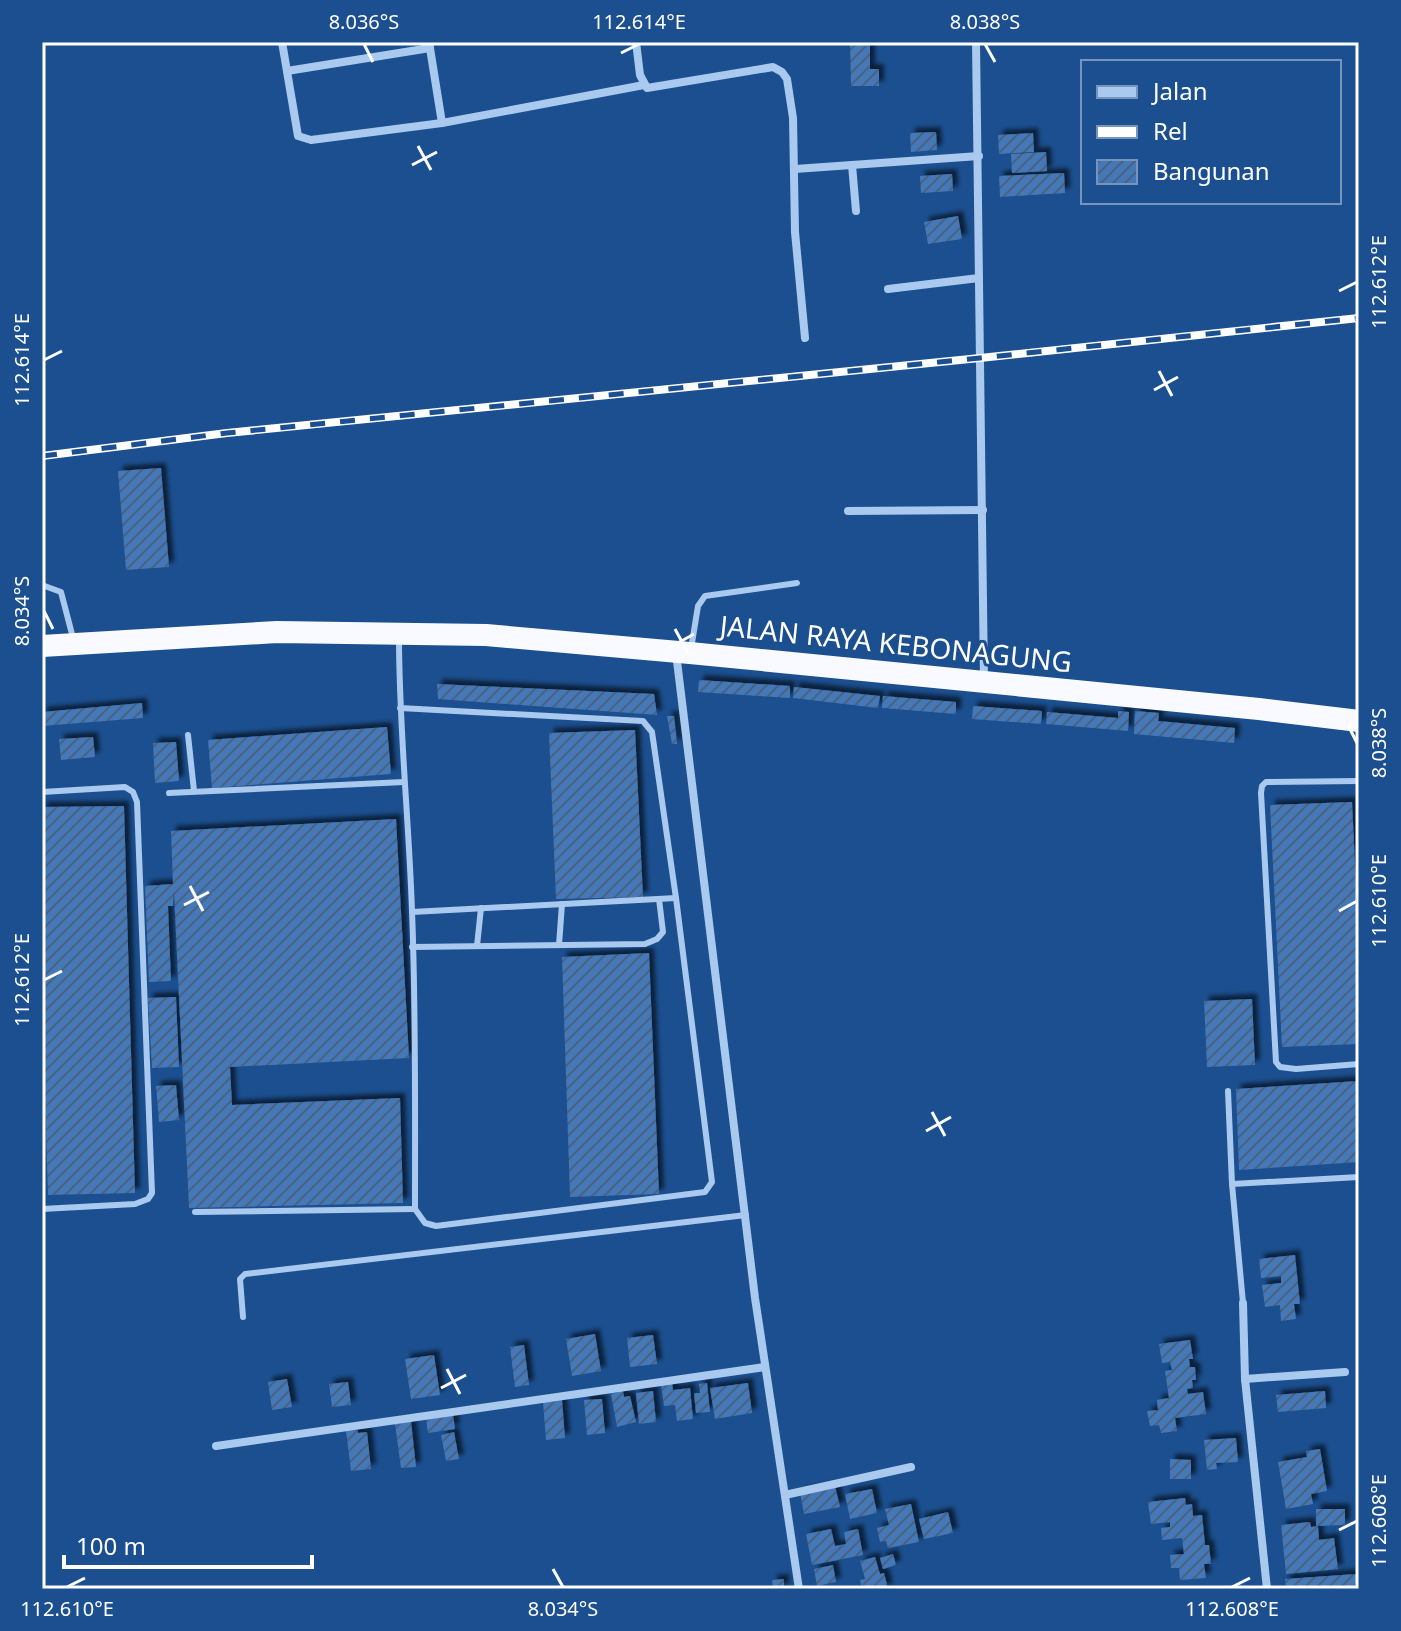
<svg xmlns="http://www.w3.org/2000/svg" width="1401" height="1631" viewBox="0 0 1401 1631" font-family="'Noto Sans',sans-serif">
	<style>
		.building { fill: url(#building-hatch); filter: url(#shadow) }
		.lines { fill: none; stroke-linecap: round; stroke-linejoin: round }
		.service { stroke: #a9c9ee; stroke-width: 6 }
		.minor { stroke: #a9c9ee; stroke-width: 8 }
		.trunk { stroke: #f8faff; stroke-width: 22 }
		.rail-casing { stroke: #fff; stroke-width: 8 }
		.rail { stroke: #1b4f8f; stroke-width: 5; stroke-dasharray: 15; stroke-linecap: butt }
		.ticks { fill: none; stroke: #fff; stroke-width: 3 }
		.labels { text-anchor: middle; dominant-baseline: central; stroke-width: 6; stroke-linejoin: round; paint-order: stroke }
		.street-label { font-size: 28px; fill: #fff; stroke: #1b4f8f }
		.neatline { fill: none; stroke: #fff; stroke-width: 3 }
		.ticks-label { font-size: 20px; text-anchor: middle; fill: #fff }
	</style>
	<defs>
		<pattern id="building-hatch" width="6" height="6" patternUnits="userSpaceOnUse" patternTransform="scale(2)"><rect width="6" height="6" fill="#4478b7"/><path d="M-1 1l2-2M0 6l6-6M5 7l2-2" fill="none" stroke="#486282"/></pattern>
		<filter id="shadow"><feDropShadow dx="5" dy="-5" stdDeviation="2" flood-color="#0009"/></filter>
	</defs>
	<rect width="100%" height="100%" fill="#1b4f8f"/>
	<g class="building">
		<polygon points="870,42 870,69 879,69 879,86 851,86 850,43"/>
		<polygon points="936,132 937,150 911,152 910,133"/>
		<polygon points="1033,133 1034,152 999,154 998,135"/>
		<polygon points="1046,152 1047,171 1012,173 1011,154"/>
		<polygon points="1064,173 1065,193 1000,197 999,176"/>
		<polygon points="952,174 953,191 921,193 920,176"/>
		<polygon points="958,216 962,239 928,244 924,222"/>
		<polygon points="161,468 169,567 126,570 118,471"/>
		<polygon points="699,680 790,686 790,698 698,692"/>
		<polygon points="437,684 654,694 657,715 438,699"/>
		<polygon points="794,687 880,696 878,708 793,698"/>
		<polygon points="883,696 956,702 956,714 882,708"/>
		<polygon points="142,703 143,718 42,726 42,712"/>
		<polygon points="973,706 1042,711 1041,724 972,719"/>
		<polygon points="1118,711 1129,712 1128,731 1046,724 1047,712 1118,718"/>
		<polygon points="1135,711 1159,713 1158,721 1235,728 1234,743 1134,734"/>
		<polygon points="667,716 674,716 677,744 672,744"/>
		<polygon points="387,727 391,774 212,788 208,740"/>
		<polygon points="635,730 643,897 556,899 549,733"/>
		<polygon points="93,737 95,757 61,760 59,739"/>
		<polygon points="176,742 179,781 155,783 153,743"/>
		<polygon points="1352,802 1359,948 1359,1044 1282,1047 1270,805"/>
		<polygon points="124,806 135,1193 48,1195 42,1009 42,807"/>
		<polygon points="396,819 409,1058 230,1067 232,1105 400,1098 403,1203 189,1208 174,891 173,906 168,906 171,981 149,982 145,886 173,884 171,831"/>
		<polygon points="649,953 659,1194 570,1197 562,957"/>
		<polygon points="176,997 179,1067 152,1068 148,998"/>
		<polygon points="1252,999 1255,1065 1207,1067 1204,1001"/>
		<polygon points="1359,1081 1359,1162 1239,1170 1236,1089"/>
		<polygon points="176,1085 179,1120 159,1122 156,1086"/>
		<polygon points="1295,1255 1300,1304 1294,1304 1296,1319 1281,1321 1280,1305 1265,1307 1262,1285 1281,1283 1281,1276 1261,1278 1259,1259"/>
		<polygon points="595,1334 601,1371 572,1376 566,1339"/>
		<polygon points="653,1335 657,1364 630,1367 627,1338"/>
		<polygon points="1190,1340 1193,1359 1189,1359 1190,1367 1195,1367 1196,1380 1192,1380 1193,1388 1187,1389 1188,1394 1203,1392 1206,1414 1175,1418 1177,1431 1161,1433 1159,1425 1150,1426 1147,1411 1158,1410 1157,1400 1169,1398 1165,1371 1172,1370 1170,1362 1162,1363 1159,1344"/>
		<polygon points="524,1345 529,1385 515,1387 510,1347"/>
		<polygon points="434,1355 440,1395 411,1399 405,1359"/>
		<polygon points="287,1379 292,1407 272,1410 268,1382"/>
		<polygon points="348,1382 351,1405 332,1407 329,1384"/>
		<polygon points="672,1383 673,1390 690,1388 693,1419 677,1421 675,1405 664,1406 661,1384"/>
		<polygon points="707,1383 710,1412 696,1413 694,1393 700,1393 699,1384"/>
		<polygon points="748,1383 752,1413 715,1419 710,1388"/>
		<polygon points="623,1391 624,1397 630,1396 636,1422 617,1427 611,1394"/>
		<polygon points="653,1391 656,1422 639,1424 636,1393"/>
		<polygon points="1325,1391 1326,1408 1278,1412 1276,1395"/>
		<polygon points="602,1399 605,1433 587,1435 584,1400"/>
		<polygon points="562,1400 565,1438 546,1440 543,1402"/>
		<polygon points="453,1415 455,1429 428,1433 426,1419"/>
		<polygon points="411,1421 416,1467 401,1468 395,1424"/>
		<polygon points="358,1430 358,1433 367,1432 371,1469 351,1471 346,1431"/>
		<polygon points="454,1432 459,1459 446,1461 441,1435"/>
		<polygon points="1236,1438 1238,1462 1216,1463 1217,1469 1207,1470 1204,1440"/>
		<polygon points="1320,1449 1327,1491 1311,1494 1313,1504 1286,1509 1278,1462 1307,1457 1306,1451"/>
		<polygon points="1170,1459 1191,1460 1191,1479 1170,1479"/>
		<polygon points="835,1486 840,1507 804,1514 800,1493"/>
		<polygon points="872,1489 877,1513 850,1519 845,1494"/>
		<polygon points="1185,1498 1186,1505 1192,1504 1193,1516 1202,1515 1205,1545 1209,1545 1211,1564 1204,1564 1206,1578 1180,1580 1179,1568 1171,1568 1170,1555 1184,1554 1182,1538 1162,1540 1161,1528 1170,1527 1170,1522 1151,1524 1148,1502"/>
		<polygon points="911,1504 919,1542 888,1548 886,1541 880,1542 877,1528 889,1525 885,1509"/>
		<polygon points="1316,1509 1345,1509 1345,1525 1316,1526"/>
		<polygon points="948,1512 953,1533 924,1539 919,1519"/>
		<polygon points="1310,1522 1311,1527 1318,1526 1319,1540 1334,1538 1338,1569 1286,1574 1281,1525"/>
		<polygon points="831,1529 835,1546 846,1544 844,1532 858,1529 863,1555 812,1565 806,1534"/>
		<polygon points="893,1554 896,1565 883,1569 880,1558"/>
		<polygon points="875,1557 880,1574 884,1573 888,1589 862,1589 860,1580 865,1579 860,1561"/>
		<polygon points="833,1565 836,1582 817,1586 814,1569"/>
		<polygon points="1356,1574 1358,1586 1352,1587 1352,1589 1286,1589 1285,1579"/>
		<polygon points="784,1579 784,1589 773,1589 772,1580"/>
	</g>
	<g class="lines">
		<g class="service">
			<polyline points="42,585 61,592 73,638"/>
			<path d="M399,638C399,729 409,820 412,911C416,1010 415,1109 415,1209L425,1223L436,1226L705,1192L712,1182L676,898L652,732L643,721L400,708"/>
			<polyline points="691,649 698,606 705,596 797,583"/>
			<polyline points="188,735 194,791"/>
			<polyline points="1359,781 1266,782 1262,786 1261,793 1276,1062 1280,1067 1296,1069 1359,1064"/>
			<polyline points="42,792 125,787 133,792 137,802 152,1193 148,1199 135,1204 42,1209"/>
			<polyline points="169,793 404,782"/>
			<polyline points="412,912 676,898"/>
			<polyline points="559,945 562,904"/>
			<polyline points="477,946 481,908"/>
			<polyline points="412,947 645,944 657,939 663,932 659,899"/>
			<polyline points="1228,1091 1232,1184 1243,1303"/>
			<polyline points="1232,1184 1359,1177"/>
			<polyline points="195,1212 415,1209"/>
			<polyline points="243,1317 240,1279 245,1274 746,1215"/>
		</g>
		<g class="minor">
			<polyline points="282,42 298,136 311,140 442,123 644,85"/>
			<polyline points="429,42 442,123"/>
			<polyline points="636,42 640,75 647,88 773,67 782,72 787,79 793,118 795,232 805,338"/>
			<polyline points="976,42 984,682"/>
			<polyline points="287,71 430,48"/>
			<polyline points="852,165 856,211"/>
			<polyline points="795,169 979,156"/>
			<polyline points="888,289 979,278"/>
			<polyline points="848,511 983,510"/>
			<polyline points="676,653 755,1298 799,1589"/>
			<polyline points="1243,1303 1245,1379 1267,1589"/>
			<polyline points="1245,1379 1345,1372"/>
			<polyline points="216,1446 765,1367"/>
			<polyline points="785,1495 911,1467"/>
		</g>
		<polyline class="trunk" points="42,646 277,632 486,635 690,653 1259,709 1359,721"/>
		<defs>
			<polyline id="rail" points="42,456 227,433 980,358 1359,318"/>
		</defs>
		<use href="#rail" class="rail-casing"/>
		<use href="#rail" class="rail"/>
	</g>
	<path class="ticks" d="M364,44L373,62M985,44L995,62M621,53L639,44M418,146L431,170M412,165L437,152M1339,291L1357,282M44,360L62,351M1159,371L1172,396M1154,390L1178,377M44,611L53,629M675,629L688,653M669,648L694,634M1348,725L1357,743M190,886L203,911M184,905L209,892M1339,911L1357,901M44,980L62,971M932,1112L945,1136M926,1131L951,1117M447,1369L460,1394M441,1388L466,1375M1339,1530L1357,1521M553,1569L563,1587M67,1587L85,1578M1232,1587L1250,1578"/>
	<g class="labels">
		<g class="street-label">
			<text transform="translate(896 643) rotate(6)">JALAN RAYA KEBONAGUNG</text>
		</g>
	</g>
	<rect width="1401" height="1631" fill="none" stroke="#1b4f8f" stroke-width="88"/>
	<rect x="1081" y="60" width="260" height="144" fill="#1b4f8f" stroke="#7695bc" stroke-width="2"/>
	<rect x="1097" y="86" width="40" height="12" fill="#a9c9ee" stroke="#7695bc" stroke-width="2"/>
	<text x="1153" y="100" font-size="24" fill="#ffffff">Jalan</text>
	<rect x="1097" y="126" width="40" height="12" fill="#ffffff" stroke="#7695bc" stroke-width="2"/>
	<text x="1153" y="140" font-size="24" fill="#ffffff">Rel</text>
	<rect x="1097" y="160" width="40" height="24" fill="url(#building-hatch)" stroke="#7695bc" stroke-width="2"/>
	<text x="1153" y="180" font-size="24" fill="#ffffff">Bangunan</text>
	<path d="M64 1555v12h248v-12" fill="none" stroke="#ffffff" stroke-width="4"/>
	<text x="76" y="1555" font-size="24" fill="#ffffff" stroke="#1b4f8f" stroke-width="6" paint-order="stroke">100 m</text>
	<rect x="44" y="44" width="1313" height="1543" class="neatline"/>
	<g class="ticks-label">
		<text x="364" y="29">8.036°S</text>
		<text x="639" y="29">112.614°E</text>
		<text x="985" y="29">8.038°S</text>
		<text transform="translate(1379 282) rotate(-90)" y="7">112.612°E</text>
		<text transform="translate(22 360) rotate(-90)" y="7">112.614°E</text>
		<text transform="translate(22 611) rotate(-90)" y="7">8.034°S</text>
		<text transform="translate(1379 743) rotate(-90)" y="7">8.038°S</text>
		<text transform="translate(1379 901) rotate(-90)" y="7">112.610°E</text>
		<text transform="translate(22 980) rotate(-90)" y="7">112.612°E</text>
		<text transform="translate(1379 1521) rotate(-90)" y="7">112.608°E</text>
		<text x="67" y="1616">112.610°E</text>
		<text x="563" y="1616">8.034°S</text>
		<text x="1232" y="1616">112.608°E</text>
	</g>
</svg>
